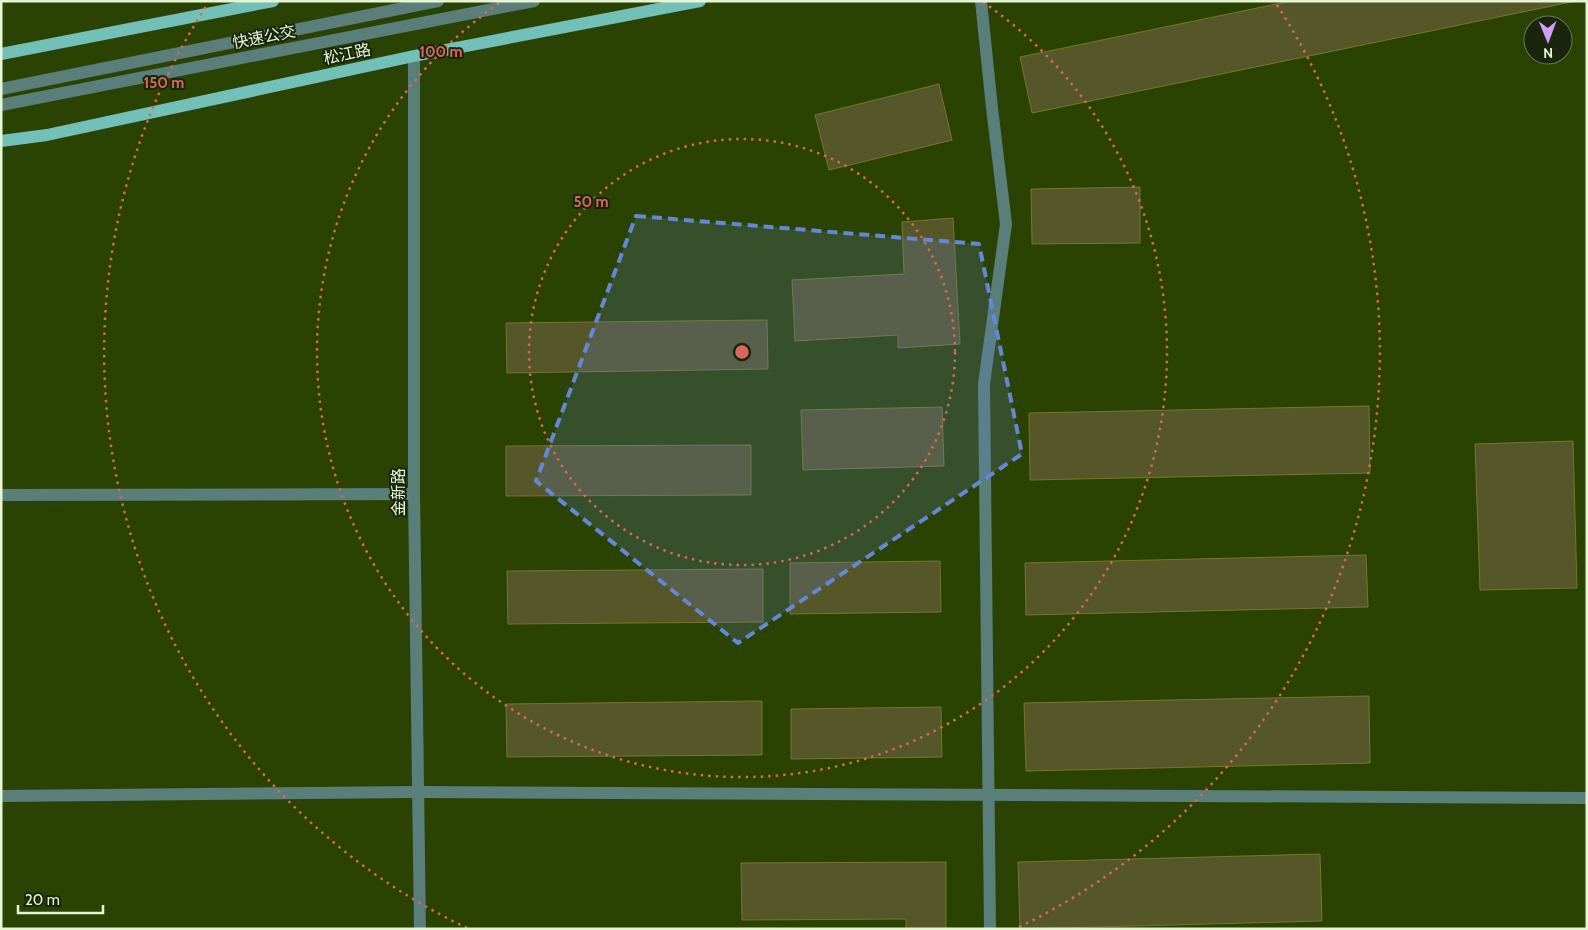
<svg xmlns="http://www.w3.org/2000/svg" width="1588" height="930" viewBox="0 0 1588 930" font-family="Cabin,'Noto Sans SC',sans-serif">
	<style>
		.building { fill: #565728; stroke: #767532 }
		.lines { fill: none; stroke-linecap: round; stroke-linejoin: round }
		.minor { stroke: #5a7e7a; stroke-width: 12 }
		.major { stroke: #73c0b9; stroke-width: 12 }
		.marked { fill: #6388d7; fill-opacity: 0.2; stroke: #6388d7; stroke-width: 4; stroke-dasharray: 10 6; stroke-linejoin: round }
		.ring { fill: none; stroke: #db665c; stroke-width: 2.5; stroke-dasharray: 2.5 5 }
		.labels { text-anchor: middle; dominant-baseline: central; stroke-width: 4; stroke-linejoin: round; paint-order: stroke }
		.street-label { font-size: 16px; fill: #e6f5d6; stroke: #1a250d }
		.centre { fill: #db665c; stroke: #1a250d; stroke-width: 2.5 }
		.ring-label { font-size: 15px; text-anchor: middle; font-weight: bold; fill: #db665c; stroke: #1a250d; stroke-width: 4; stroke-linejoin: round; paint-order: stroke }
	</style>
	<rect width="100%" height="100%" fill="#2b4302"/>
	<g class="building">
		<polygon points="1291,1 1576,1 1032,113 1020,57"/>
		<polygon points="939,84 952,140 829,170 815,115"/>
		<polygon points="1140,187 1140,243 1032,244 1031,189"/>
		<polygon points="953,218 960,344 898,348 898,335 795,341 792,280 904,274 902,222"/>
		<polygon points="767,320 768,369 507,373 506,323"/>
		<polygon points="1369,406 1370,473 1030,480 1029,413"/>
		<polygon points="942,407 944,466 803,470 801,410"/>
		<polygon points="1573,441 1577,588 1480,590 1475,444"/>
		<polygon points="751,445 751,495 506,496 506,446"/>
		<polygon points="1366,555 1368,607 1026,615 1025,563"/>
		<polygon points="940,561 941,612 790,614 790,563"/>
		<polygon points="763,569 763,622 508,624 507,571"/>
		<polygon points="1369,696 1370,763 1026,771 1024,703"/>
		<polygon points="762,701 762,755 507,757 506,704"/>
		<polygon points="941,707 942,757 791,759 791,709"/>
		<polygon points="1320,854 1322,921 1020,929 1018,862"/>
		<polygon points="946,862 946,929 906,929 906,919 742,920 741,863"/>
	</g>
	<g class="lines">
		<g class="minor">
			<polyline points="981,1 992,108 1006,224 984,384 990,929"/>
			<polyline points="414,56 414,494 420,929"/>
			<polyline points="1,89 438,1"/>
			<polyline points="1,105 534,1"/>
			<polyline points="1,495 414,494"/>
			<polyline points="1,796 417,792 1587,798"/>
		</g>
		<g class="major">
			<polyline points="1,54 273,1"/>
			<polyline points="1,141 47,135 414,56 700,1"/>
		</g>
	</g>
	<path class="marked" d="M636,216L979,244L1022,454L738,643L536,481Z"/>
	<g class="ring">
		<circle cx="742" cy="352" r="213"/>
		<path d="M983 2A425 425 0 1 1 501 2"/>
		<path d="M467 928A638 638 0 0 1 207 5M1277 5A638 638 0 0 1 1017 928"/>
	</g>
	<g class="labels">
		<g class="street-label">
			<text transform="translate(264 37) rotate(-11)">快速公交</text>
			<text transform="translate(347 54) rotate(-12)">松江路</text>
			<text transform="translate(398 492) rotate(-90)">金新路</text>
		</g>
	</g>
	<circle cx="742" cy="352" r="8" class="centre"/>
	<g class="ring-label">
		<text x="441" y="57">100 m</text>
		<text x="164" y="88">150 m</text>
		<text x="591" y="207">50 m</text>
	</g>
	<rect width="1588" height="930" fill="none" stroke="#e6f5d6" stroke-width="5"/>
	<g transform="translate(1548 40) rotate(179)"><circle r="24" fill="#1a250d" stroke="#6c785d"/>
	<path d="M0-4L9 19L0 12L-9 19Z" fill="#d29dfd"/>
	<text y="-8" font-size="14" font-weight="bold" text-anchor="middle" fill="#e6f5d6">N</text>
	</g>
	<path d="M18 905v8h85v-8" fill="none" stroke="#e6f5d6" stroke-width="2.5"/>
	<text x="25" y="905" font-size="15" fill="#e6f5d6" stroke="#1a250d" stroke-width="4" paint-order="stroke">20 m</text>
</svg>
